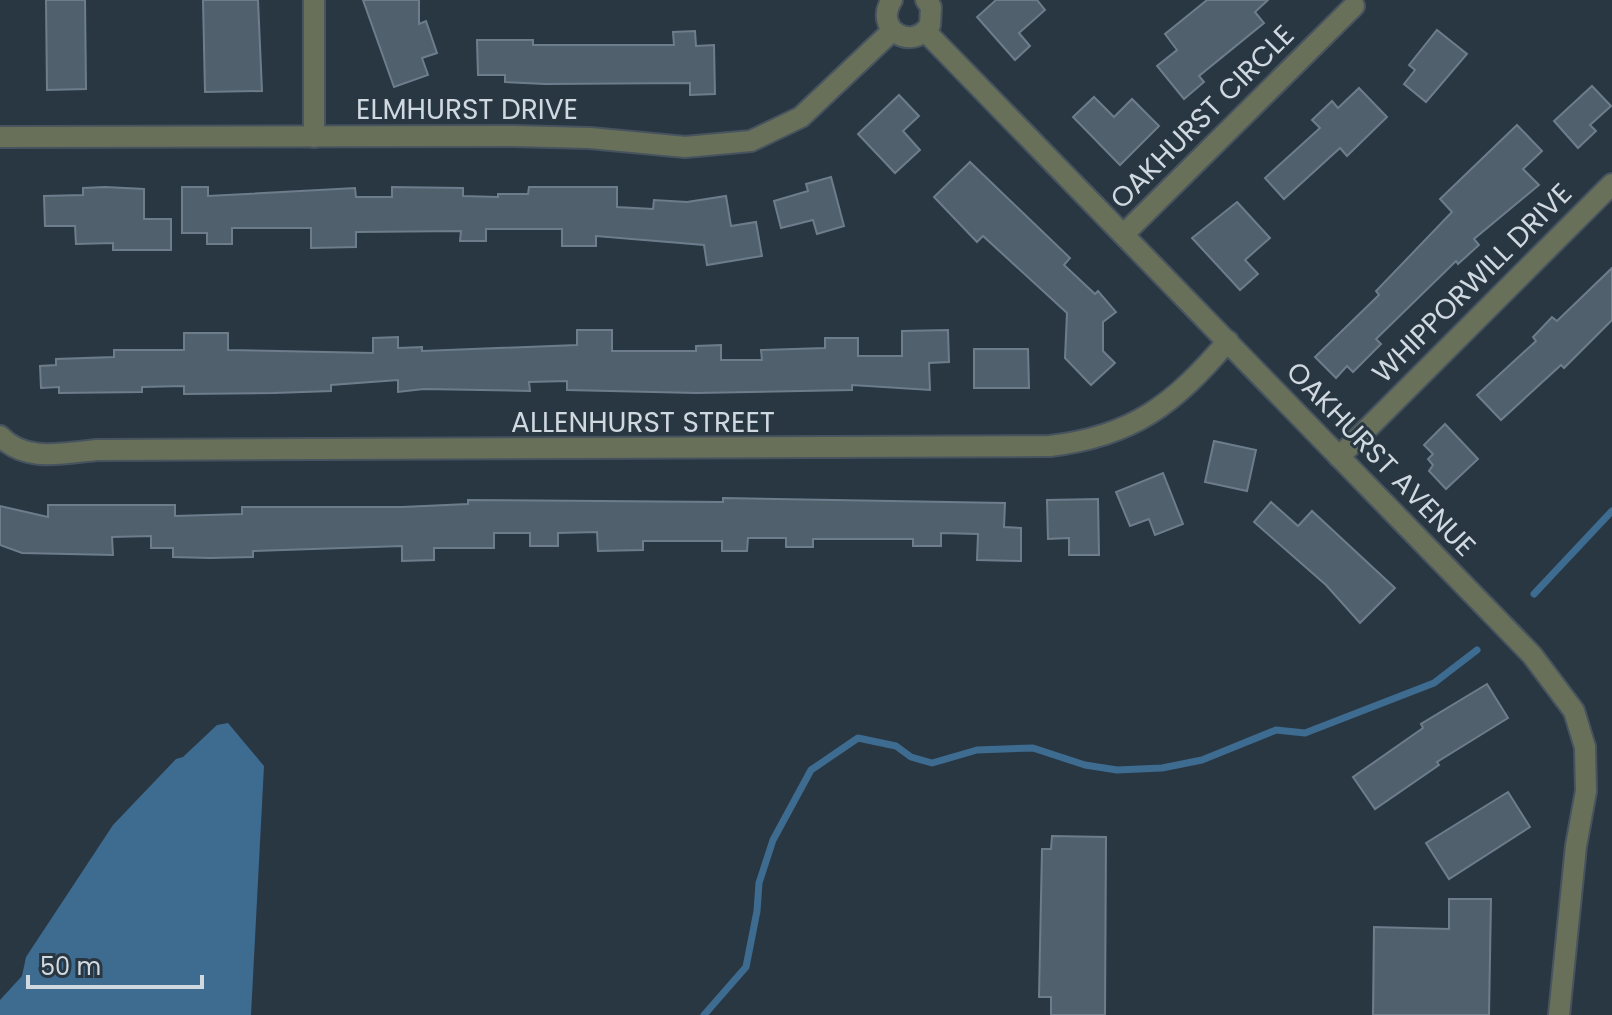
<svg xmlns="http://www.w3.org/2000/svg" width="1612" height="1015" viewBox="0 0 1612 1015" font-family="Poppins,sans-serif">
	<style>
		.water { fill: #3e6b90 }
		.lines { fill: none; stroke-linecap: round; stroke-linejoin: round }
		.stream { stroke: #3e6b90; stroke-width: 7 }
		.building { fill: #51606d; stroke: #6d7d8b; stroke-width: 2 }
		.minor-casing { stroke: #47545f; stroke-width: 24 }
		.minor { stroke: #68705a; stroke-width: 20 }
		.labels { text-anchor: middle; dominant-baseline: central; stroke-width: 6; stroke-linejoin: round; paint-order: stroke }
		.street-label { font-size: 28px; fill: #d0d8e0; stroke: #293743 }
	</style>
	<rect width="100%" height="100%" fill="#293743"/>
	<polygon class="water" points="228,723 264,766 251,1015 0,1015 0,1000 22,976 26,957 113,825 176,759 183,757 217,725"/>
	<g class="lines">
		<g class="stream">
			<polyline points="1534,594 1612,511"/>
			<polyline points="704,1015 746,967 757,911 759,883 773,840 811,770 858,738 896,746 911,757 932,763 977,750 1033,748 1085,765 1117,770 1162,768 1202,760 1276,730 1305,733 1434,683 1477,650"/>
		</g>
	</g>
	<g class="building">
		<polygon points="46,0 85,0 86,89 47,90"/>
		<polygon points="203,0 258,0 262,91 205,92"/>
		<polygon points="363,0 419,0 419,24 426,21 437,53 422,58 428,75 394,87"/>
		<polygon points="996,0 1037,0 1045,10 1019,33 1030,46 1015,60 977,17"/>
		<polygon points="1207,0 1268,0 1255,12 1264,23 1199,76 1204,82 1184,99 1157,66 1177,50 1165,34"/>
		<polygon points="1437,30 1467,54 1426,102 1404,84 1415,70 1409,65"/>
		<polygon points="695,31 696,46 714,45 715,94 690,95 690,83 545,84 505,82 505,75 478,75 477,40 533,40 533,45 674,45 673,32"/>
		<polygon points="1592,86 1611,106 1590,125 1596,131 1578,148 1554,121"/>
		<polygon points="1359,88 1387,117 1347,156 1340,148 1284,199 1265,178 1320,128 1312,120 1332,101 1338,108"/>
		<polygon points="899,95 919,116 903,131 920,150 895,173 858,134"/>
		<polygon points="1094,97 1114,117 1132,99 1159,126 1120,165 1073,117"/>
		<polygon points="1517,125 1542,151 1523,169 1539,185 1474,239 1479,245 1458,264 1456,261 1376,339 1381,344 1353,372 1347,366 1336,378 1315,357 1379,295 1376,291 1452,212 1440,199"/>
		<polygon points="970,162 1070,258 1064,265 1095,294 1098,291 1116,312 1103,322 1103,351 1115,363 1091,385 1065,358 1067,313 983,236 977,242 934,197"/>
		<polygon points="831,177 844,226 817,234 813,220 781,228 774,201 808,191 806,184"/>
		<polygon points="105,187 144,189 144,219 171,219 171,250 113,250 113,243 76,244 75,226 45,226 44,196 83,195 83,188"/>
		<polygon points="182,187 208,187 208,196 355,188 356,197 392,197 392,187 463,188 463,196 498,197 498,194 528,194 529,187 617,187 617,207 653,209 654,200 687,202 726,196 731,226 756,222 762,256 707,265 704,245 596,236 596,246 562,246 562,229 486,229 486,241 460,241 461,231 356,232 356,247 311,248 311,228 232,228 232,244 207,244 207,233 182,233"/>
		<polygon points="1237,202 1270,238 1245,260 1258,274 1240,290 1192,238"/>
		<polygon points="1612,268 1612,320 1564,368 1561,365 1501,420 1477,395 1536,341 1533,337 1552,317 1557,321"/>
		<polygon points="577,330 612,330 612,351 696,351 696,346 721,345 721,360 762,360 761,350 825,348 825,338 858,338 858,356 902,356 902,331 948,330 949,362 929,363 930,390 852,385 852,390 697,393 567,390 567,381 529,382 530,391 424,389 398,392 398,380 331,385 331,391 274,393 184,394 184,386 142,387 142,392 59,393 59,387 41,388 40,366 56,365 56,359 114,357 114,350 184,350 184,333 228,333 228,350 373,353 373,338 398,337 398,348 422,347 422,351 577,345"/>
		<polygon points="974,349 1028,349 1029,388 974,388"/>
		<polygon points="1445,424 1478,459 1446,489 1429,471 1433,465 1428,459 1433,454 1424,445"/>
		<polygon points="1214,441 1256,450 1247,491 1205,482"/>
		<polygon points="1163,473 1183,524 1155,535 1149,519 1130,526 1116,492"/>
		<polygon points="723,498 1005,503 1004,527 1021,528 1021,561 977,560 978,534 941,533 941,546 913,546 913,539 813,539 813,547 786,547 786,538 748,538 747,551 722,551 722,541 643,541 643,550 598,551 597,532 558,533 558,546 530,546 530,533 494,533 494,548 434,548 434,560 402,561 402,546 253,551 253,557 210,558 173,557 173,548 151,548 151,536 112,537 113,555 22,553 0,545 0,506 48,517 48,505 175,505 175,516 242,514 242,507 402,507 468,504 468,500 723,502"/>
		<polygon points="1098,499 1099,555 1069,555 1069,538 1048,539 1047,500"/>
		<polygon points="1271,502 1298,526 1312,511 1395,588 1360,623 1326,585 1254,522"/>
		<polygon points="1487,684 1508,718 1437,762 1439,765 1375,809 1353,777 1423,728 1421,724"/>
		<polygon points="1508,792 1530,827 1449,879 1426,843"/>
		<polygon points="1052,836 1106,837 1105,1015 1051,1015 1051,997 1039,997 1042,849 1051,849"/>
		<polygon points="1449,899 1491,899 1489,1015 1373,1015 1374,927 1449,929"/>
	</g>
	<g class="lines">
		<defs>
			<g id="minor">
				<polyline points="314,0 314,137"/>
				<path d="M892,0C873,28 911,53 930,25L931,7L926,0"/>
				<polyline points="926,32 1532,655 1574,711 1585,747 1586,791 1576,846 1559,1015"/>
				<polyline points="0,137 513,136 590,138 685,147 751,141 801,117 892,31"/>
				<polyline points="1124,234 1354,6"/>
				<path d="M0,436C25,463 64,453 97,450L1050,446C1134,436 1174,404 1228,341"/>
				<polyline points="1339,457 1612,184"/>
			</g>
		</defs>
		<use href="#minor" class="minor-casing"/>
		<use href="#minor" class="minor"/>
	</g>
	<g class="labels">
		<g class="street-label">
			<text x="467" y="109">ELMHURST DRIVE</text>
			<text transform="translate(1202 117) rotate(-45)">OAKHURST CIRCLE</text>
			<text transform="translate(1472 283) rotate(-45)">WHIPPORWILL DRIVE</text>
			<text x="643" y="422">ALLENHURST STREET</text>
			<text transform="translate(1381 459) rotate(46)">OAKHURST AVENUE</text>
		</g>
	</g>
	<path d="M28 975v12h174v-12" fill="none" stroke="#d0d8e0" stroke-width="4"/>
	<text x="40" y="975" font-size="24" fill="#d0d8e0" stroke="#293743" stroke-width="6" paint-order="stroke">50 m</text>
</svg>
